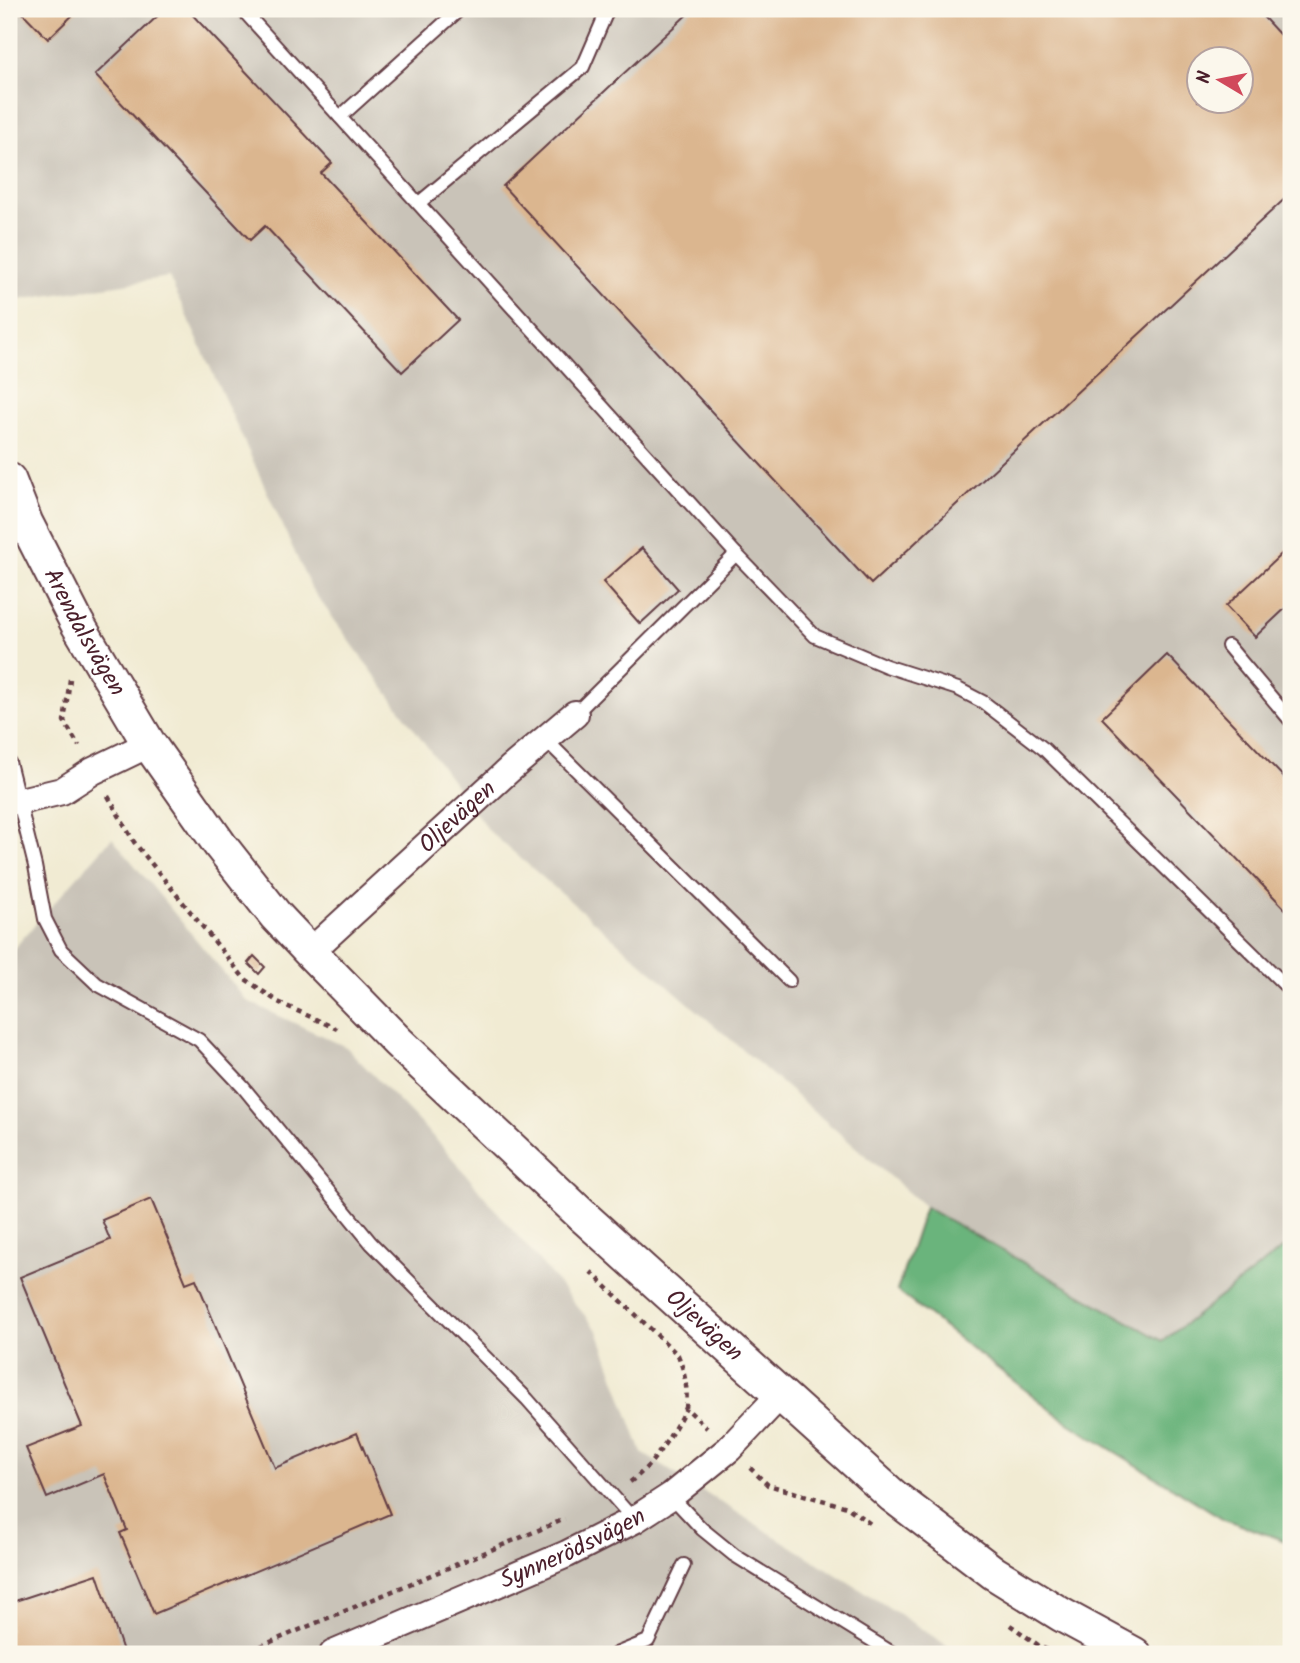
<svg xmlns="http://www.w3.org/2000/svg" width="1300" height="1663" viewBox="0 0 1300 1663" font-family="Kalam,sans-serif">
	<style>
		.industrial { fill: #c9c3b8; fill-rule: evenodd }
		.forest { fill: #6ab47c; stroke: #5a6a54; stroke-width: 2 }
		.building { fill: #dbb68f; fill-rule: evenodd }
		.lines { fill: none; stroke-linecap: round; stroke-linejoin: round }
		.service-casing { stroke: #633e44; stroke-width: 16 }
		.minor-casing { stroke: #633e44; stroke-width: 30 }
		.tertiary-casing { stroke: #633e44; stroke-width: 37 }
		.path { stroke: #633e44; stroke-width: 4.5; stroke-dasharray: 5 5; stroke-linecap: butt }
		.service { stroke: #fff; stroke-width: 12 }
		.minor { stroke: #fff; stroke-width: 26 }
		.tertiary { stroke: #fff; stroke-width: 33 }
		.labels { text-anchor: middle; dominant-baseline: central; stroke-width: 5; stroke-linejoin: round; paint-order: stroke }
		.street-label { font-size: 24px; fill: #4a1f2b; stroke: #fbf7ec }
	</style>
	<rect width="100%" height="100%" fill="#fbf7ec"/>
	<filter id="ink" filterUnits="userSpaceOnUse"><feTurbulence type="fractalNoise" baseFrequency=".0143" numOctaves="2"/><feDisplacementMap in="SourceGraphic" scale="14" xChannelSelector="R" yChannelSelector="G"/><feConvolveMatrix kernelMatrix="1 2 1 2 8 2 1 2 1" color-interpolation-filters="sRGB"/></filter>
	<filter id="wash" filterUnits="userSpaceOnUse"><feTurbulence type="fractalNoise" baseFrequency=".00686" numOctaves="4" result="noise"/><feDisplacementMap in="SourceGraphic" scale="28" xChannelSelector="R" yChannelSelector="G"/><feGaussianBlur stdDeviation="1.57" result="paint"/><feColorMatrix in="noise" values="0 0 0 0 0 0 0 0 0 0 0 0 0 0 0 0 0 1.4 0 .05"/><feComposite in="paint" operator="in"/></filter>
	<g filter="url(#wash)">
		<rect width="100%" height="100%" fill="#f1ebd3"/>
		<g class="industrial">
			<path d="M9,9H1291V1242L1163,1341L925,1207L489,831L311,588L169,277L12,301L9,288ZM1198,60H1240V102H1198Z"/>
			<polygon points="112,838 247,1001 346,1047 442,1146 598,1331 642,1453 885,1605 960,1654 9,1654 9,954"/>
		</g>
		<polygon class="forest" points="925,1207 1163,1341 1291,1242 1291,1543 1224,1519 1070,1424 897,1291"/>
		<g id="blocks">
			<g class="building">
				<polygon points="19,9 79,9 48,39"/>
				<polygon points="165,9 187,9 332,163 321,173 458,320 402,372 265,226 250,240 95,75"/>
				<path d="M693,9H1256L1291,47V193L871,584L503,186ZM1198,60H1240V102H1198Z"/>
				<polygon points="1291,545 1291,603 1255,637 1226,606"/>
				<polygon points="642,548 678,589 640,624 603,582"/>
				<polygon points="1167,655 1291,785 1291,915 1102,718"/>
				<polygon points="254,956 265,967 259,974 248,963"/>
				<polygon points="151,1199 186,1283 196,1279 275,1468 357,1433 390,1514 154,1614 120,1533 127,1530 104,1474 47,1498 26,1448 82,1426 20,1277 110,1240 102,1220"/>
				<polygon points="97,1574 124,1654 9,1654 9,1603"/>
			</g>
		</g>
	</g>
	<g filter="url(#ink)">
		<use href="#blocks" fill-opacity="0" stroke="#633e44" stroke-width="2"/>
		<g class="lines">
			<defs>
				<g id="service">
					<polyline points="242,9 736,554 815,636 886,666 958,689 983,702 1044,749 1291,991"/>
					<polyline points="340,117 460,9"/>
					<polyline points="419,203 583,67 608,9"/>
					<polyline points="1228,646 1291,721"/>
					<polyline points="575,714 736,554"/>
					<polyline points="545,739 789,981"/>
					<polyline points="9,762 35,866 45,919 61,950 97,984 199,1040 243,1087 371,1243 527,1399 634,1520"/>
					<polyline points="671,1496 702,1529 734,1555 894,1654"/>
					<polyline points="616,1654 648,1641 684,1565"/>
				</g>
				<g id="minor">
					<polyline points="9,801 20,801 62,791 93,771 149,744"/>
					<path id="s1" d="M310,952L510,769L575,714"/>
					<path id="s2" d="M333,1654L567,1554L634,1520L671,1496L729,1449L781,1394"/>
				</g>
				<g id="tertiary">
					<path id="s3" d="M9,480L26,523L77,623L149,744L220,845L276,916L310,952L398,1042L585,1218L893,1496L994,1573L1062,1615L1134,1654"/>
				</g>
			</defs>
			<use href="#service" class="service-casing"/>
			<use href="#minor" class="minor-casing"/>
			<use href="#tertiary" class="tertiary-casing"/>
			<g class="path">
				<polyline points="70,679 64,721 79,746"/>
				<polyline points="108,796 134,842 244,978 278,1002 337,1029"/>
				<path d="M591,1272L678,1355C685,1373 688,1389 686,1408L707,1428"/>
				<polyline points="750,1468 768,1485 847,1507 872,1525"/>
				<path d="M630,1482C655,1464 671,1435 686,1408"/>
				<polyline points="1010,1625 1041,1647 1057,1654"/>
				<polyline points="242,1654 565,1519"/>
			</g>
			<use href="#service" class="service"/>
			<use href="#minor" class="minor"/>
			<use href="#tertiary" class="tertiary"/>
		</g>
	</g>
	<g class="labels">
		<g class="street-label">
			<text stroke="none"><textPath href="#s3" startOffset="170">Arendalsvägen</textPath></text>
			<text stroke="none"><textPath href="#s1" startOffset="200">Oljevägen</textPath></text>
			<text stroke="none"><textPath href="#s3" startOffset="1106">Oljevägen</textPath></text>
			<text stroke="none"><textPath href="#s2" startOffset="262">Synnerödsvägen</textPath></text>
		</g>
	</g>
	<rect width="1300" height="1663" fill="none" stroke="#fbf7ec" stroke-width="35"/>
	<g transform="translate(1220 80) rotate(280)"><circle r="33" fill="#fbf7ec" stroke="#b4a19f" stroke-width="2"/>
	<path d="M0-5L12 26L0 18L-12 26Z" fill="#d1495b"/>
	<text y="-10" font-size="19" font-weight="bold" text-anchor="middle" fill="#4a1f2b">N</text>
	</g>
</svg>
